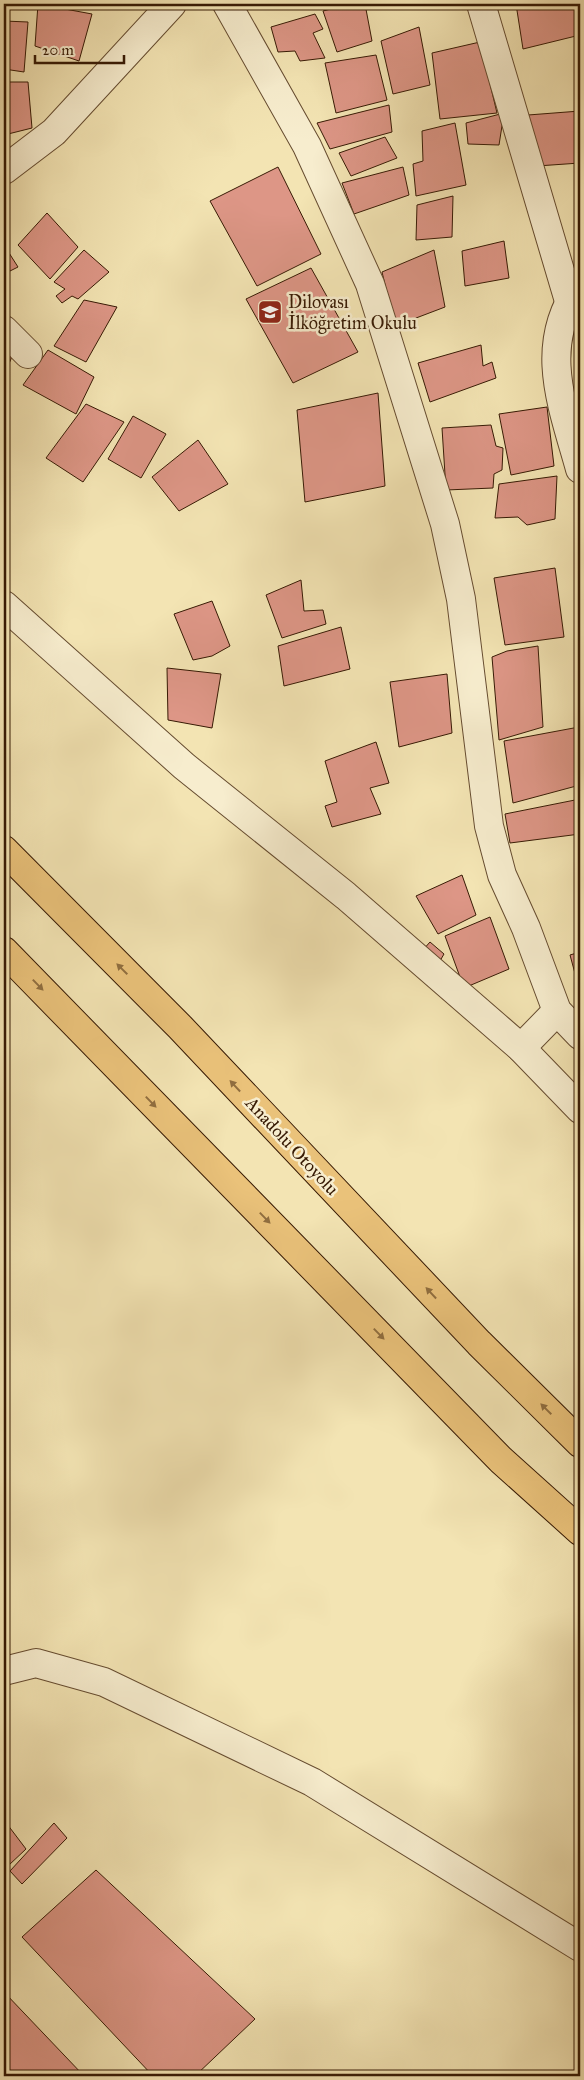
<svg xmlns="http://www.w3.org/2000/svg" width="584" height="2080" viewBox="0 0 584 2080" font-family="'IM FELL Great Primer',serif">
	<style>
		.building { fill: #dd9686; stroke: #371a04 }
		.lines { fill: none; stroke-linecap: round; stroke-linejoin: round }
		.minor-casing { stroke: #664c30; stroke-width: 30 }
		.motorway-casing { stroke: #371a04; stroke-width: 30 }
		.minor { stroke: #f7edce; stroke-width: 28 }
		.motorway { stroke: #eac27a; stroke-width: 28 }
		.oneway { fill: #906e3f }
		.labels { text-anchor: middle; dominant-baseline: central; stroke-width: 5; stroke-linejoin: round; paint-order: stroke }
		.poi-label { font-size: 18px; fill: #371a04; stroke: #f7edce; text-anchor: start }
		.street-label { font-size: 18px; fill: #371a04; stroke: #f7edce }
	</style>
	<rect width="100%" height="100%" fill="#f3e4b3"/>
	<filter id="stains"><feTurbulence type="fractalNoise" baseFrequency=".004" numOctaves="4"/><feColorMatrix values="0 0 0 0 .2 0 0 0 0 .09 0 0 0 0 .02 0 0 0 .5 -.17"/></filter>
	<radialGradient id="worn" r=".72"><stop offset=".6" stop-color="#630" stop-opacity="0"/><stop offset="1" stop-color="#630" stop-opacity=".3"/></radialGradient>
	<g class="building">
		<polygon points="38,4 92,14 79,61 35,46"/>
		<polygon points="350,4 365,4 372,41 337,52 323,11"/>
		<polygon points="516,4 580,4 580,35 523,49"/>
		<polygon points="315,14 323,29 313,33 325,58 300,61 295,51 278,52 271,27"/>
		<polygon points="4,21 28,22 24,72 4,69"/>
		<polygon points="419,27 430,85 393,94 381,41"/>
		<polygon points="480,42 497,113 440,119 432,53"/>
		<polygon points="376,55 387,100 336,113 325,63"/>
		<polygon points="4,82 28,82 32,128 4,135"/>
		<polygon points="389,105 392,132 330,149 317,123"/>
		<polygon points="580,111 580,163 537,166 528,115"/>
		<polygon points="504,113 499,145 468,144 466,123"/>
		<polygon points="455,123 466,185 416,196 413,164 423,161 422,131"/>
		<polygon points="385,137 397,158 351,176 339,153"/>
		<polygon points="278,167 321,254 257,286 210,201"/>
		<polygon points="403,167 409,195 354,214 342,183"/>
		<polygon points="453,196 452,237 416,240 417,205"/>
		<polygon points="47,213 78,247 50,279 18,245"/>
		<polygon points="504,241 509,278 465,286 462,251"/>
		<polygon points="4,245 18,267 4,274"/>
		<polygon points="84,250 109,272 78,299 72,296 62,303 56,296 65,289 54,282"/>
		<polygon points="434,250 445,307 395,326 382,272"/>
		<polygon points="311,268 358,352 293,383 246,299"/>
		<polygon points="84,300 117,307 86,362 54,346"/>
		<polygon points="481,345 483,366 492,362 496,378 430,402 418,363"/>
		<polygon points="4,350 13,354 4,376"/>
		<polygon points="48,350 94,377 76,414 23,385"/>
		<polygon points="378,393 385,486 305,502 297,410"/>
		<polygon points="86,404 124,422 83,482 46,458"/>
		<polygon points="547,407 554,466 511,475 499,414"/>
		<polygon points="133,416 166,434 141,478 108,459"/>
		<polygon points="491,425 496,446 503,448 502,470 494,474 493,488 446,490 442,428"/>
		<polygon points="198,440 228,484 179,511 152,477"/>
		<polygon points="557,476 555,519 527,525 518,517 495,518 499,484"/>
		<polygon points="555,568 564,637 505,645 494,578"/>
		<polygon points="301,580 304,611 323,610 326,624 282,638 266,595"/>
		<polygon points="212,601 230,646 212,656 193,660 174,614"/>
		<polygon points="341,627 350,669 284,686 278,646"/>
		<polygon points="538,646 543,727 499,740 492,657 507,651"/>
		<polygon points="167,668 221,674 212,728 168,720"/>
		<polygon points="447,674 452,733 399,747 390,682"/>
		<polygon points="579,727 580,785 513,803 504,741"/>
		<polygon points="376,742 389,783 370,788 381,814 332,827 325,806 337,802 325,761"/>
		<polygon points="580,799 580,834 510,843 505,814"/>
		<polygon points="462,875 476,915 438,934 416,896"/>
		<polygon points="490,917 509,969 464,988 445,936"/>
		<polygon points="430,942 444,954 437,966 422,951"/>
		<polygon points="580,952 580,992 570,955"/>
		<polygon points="4,1820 26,1849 9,1865 4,1859"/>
		<polygon points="54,1823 67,1838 22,1884 10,1871"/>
		<polygon points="96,1870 255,2019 195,2076 153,2076 22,1937"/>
		<polygon points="4,1992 84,2076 4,2076"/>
	</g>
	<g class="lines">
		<defs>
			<g id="minor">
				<polyline points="227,4 307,146 370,284 445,524 461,599 489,826 502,875 526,928 557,1011 580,1035"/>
				<polyline points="481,4 569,301"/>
				<polyline points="4,170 54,132 172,4"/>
				<path d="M579,287C537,346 563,407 580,469"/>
				<polyline points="4,330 28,354"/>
				<polyline points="4,605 184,766 346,896 521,1048 580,1109"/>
				<polyline points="521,1048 557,1011"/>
				<polyline points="4,1671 36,1663 104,1682 312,1782 580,1947"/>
			</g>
			<g id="motorway">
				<polyline points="4,850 180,1027 479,1343 580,1443"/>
				<polyline points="4,951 501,1460 580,1531"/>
			</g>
		</defs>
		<use href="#minor" class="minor-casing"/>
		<use href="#motorway" class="motorway-casing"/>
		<use href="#minor" class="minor"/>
		<use href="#motorway" class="motorway"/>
	</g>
	<defs><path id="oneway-solid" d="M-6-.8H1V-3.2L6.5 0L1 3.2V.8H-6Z" transform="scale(1.25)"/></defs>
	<g class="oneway">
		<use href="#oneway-solid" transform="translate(122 969) rotate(-135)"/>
		<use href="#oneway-solid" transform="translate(38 985) rotate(46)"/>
		<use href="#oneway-solid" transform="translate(235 1086) rotate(-133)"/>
		<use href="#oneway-solid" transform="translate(151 1102) rotate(46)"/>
		<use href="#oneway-solid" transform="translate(265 1218) rotate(46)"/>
		<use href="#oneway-solid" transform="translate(431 1293) rotate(-133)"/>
		<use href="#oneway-solid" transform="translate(379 1334) rotate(46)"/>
		<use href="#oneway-solid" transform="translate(546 1409) rotate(-135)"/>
	</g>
	<defs>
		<symbol id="school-square" viewBox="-11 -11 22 22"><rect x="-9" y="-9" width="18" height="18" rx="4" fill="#8f2418" stroke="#f7edce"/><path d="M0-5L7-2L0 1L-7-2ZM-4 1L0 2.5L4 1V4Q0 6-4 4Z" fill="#fff"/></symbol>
	</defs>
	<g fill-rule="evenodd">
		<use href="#school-square" x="256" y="298" width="28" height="28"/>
	</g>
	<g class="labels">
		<g class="poi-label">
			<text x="288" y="302">Dilovası<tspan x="288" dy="21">İlköğretim Okulu</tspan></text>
		</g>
		<g class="street-label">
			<text transform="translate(292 1146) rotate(47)">Anadolu Otoyolu</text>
		</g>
	</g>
	<rect width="584" height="2080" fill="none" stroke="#f3e4b3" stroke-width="20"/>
	<rect x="5" y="5" width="574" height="2070" fill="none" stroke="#371a04" stroke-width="2.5"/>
	<rect x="10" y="10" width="564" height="2060" fill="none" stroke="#371a04"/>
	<path d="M35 55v8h89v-8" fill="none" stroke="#371a04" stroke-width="2.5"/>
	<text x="42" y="55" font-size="15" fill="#371a04" stroke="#f7edce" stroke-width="4" paint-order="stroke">20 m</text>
	<rect width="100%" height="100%" filter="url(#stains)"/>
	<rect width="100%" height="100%" fill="url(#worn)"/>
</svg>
